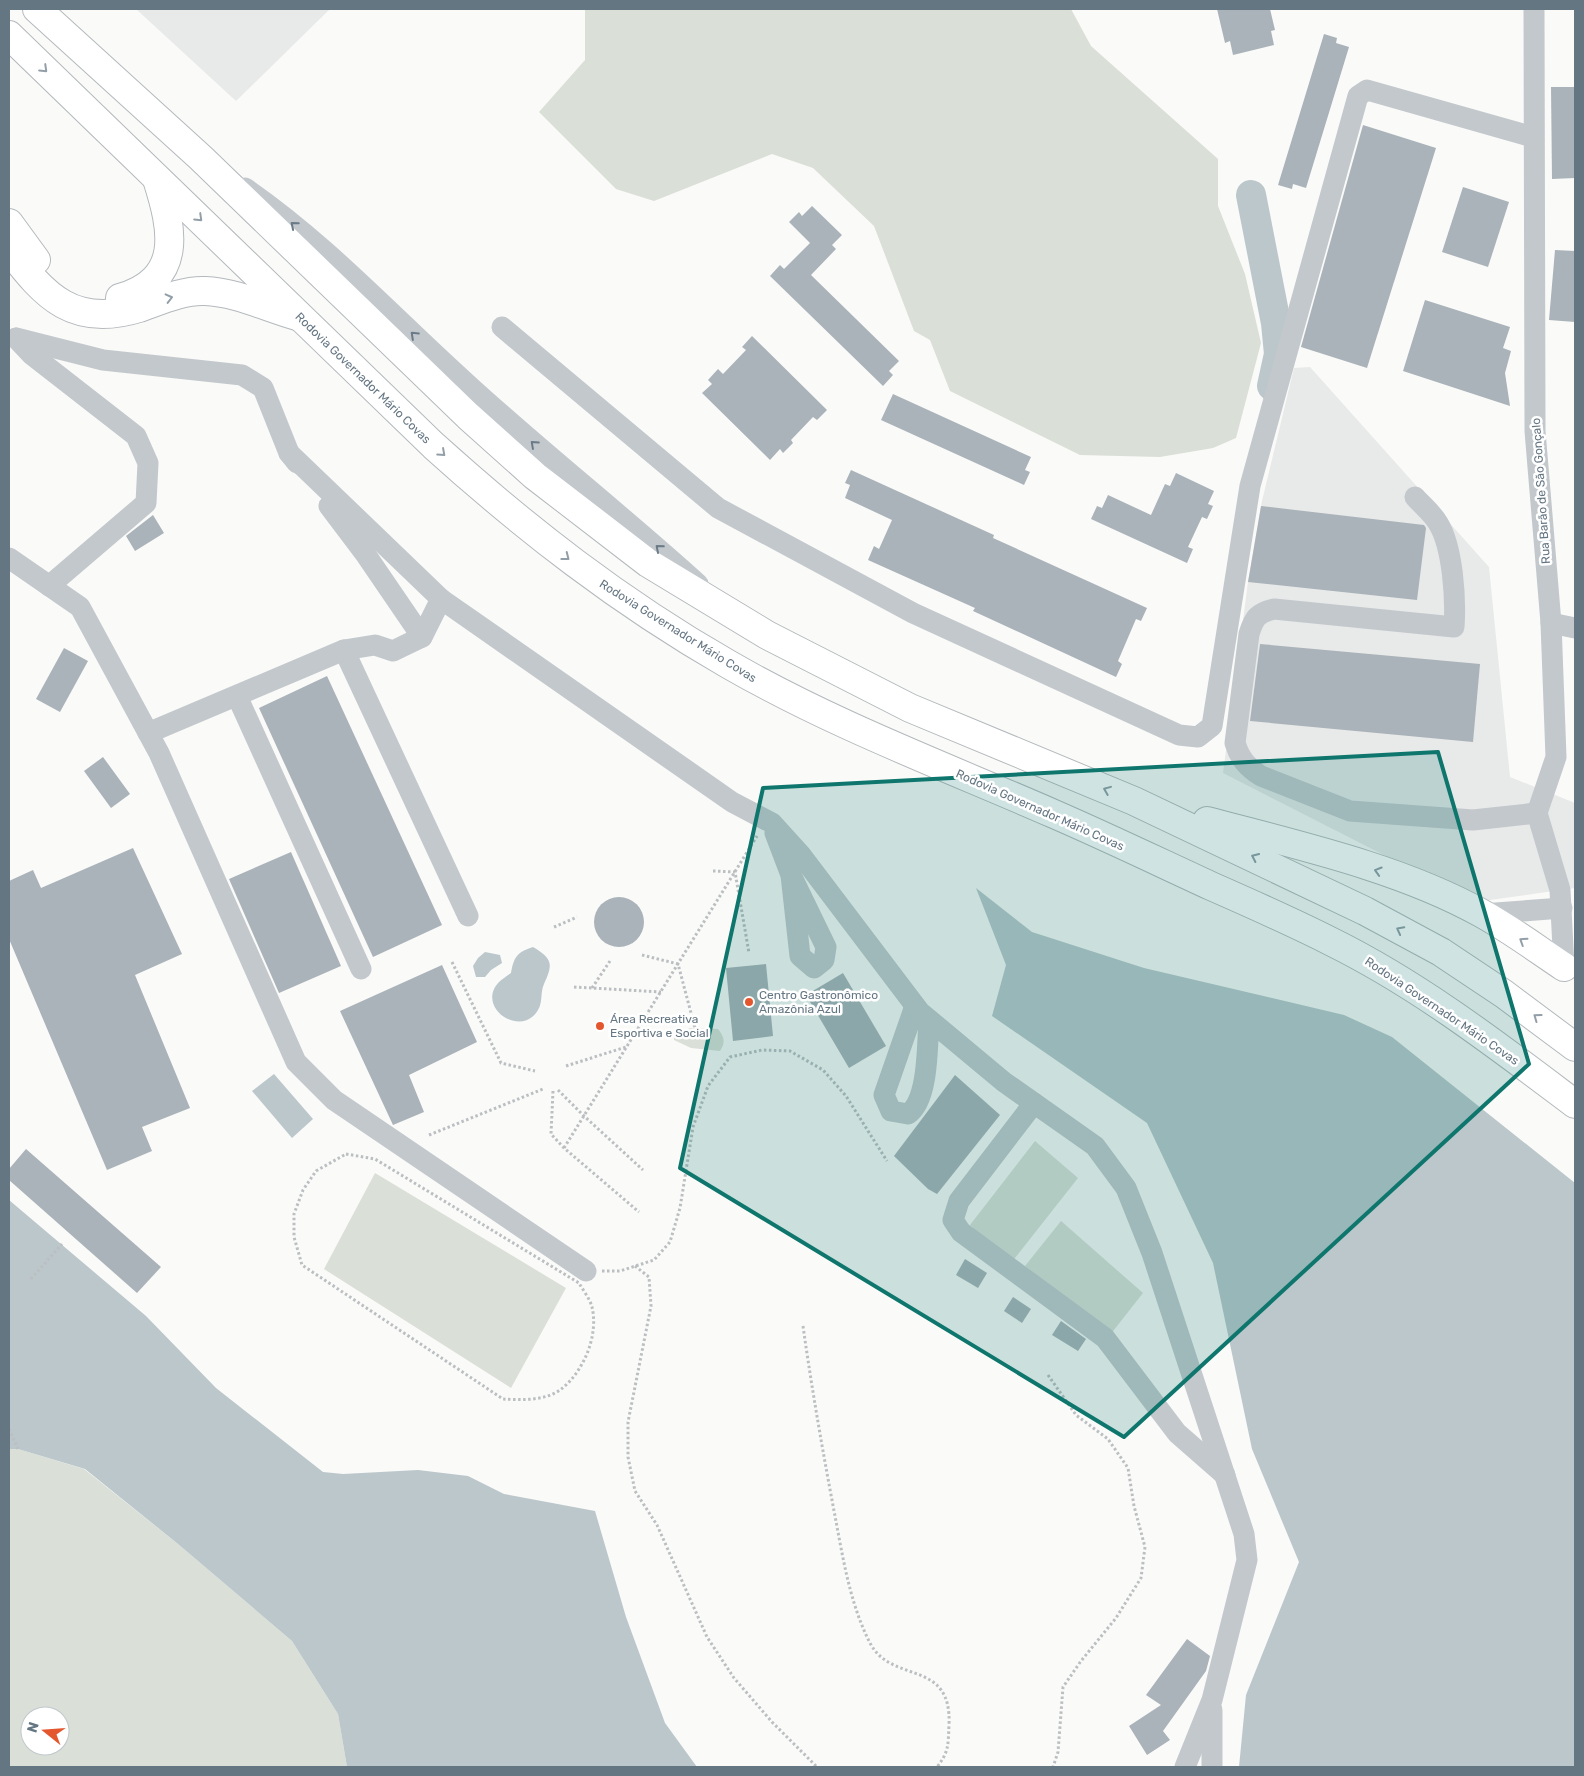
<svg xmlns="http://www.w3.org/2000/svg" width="1584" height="1776" viewBox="0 0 1584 1776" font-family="Rubik,sans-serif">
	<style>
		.built { fill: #e8e9e9 }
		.green { fill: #dadfd7; fill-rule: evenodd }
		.water { fill: #bbc7cb }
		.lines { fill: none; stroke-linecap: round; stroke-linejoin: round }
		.river { stroke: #bbc7cb; stroke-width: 30 }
		.building { fill: #aab3b9 }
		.highway-casing { stroke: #b4b9bd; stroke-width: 30 }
		.path { stroke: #bbbfc2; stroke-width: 3; stroke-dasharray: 2.5 2.5; stroke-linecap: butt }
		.minor { stroke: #c3c8cc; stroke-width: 21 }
		.highway { stroke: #fff; stroke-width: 28 }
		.oneway { stroke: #939fa8 }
		.oneway2 { stroke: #6a7a87 }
		.marked { fill: #0f766e; fill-opacity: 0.2; stroke: #0f766e; stroke-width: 4; stroke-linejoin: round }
		.poi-dot { fill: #e4572e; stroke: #fff; stroke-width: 2 }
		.labels { text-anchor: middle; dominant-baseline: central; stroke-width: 5; stroke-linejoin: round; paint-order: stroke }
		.street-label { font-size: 12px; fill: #657683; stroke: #fff }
		.poi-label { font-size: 12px; fill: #657683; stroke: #fff; text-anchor: start }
	</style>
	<rect width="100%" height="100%" fill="#fafaf8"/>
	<g class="built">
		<polygon points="136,9 330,9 236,101"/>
		<polygon points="1310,367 1489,567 1510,777 1575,803 1575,888 1476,902 1223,773 1248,582 1262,501 1294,368"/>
	</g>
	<g class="green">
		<polygon points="585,9 1071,9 1091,46 1218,159 1218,206 1245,274 1261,343 1236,438 1213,448 1160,457 1080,455 950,391 930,340 914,331 874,226 813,168 772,154 654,201 616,189 539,112 585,60"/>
		<path d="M691,1028L718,1029C724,1037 726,1042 720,1051L691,1048L674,1040V1033Z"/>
		<polygon points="1035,1141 1078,1178 1011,1263 970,1225"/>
		<polygon points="375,1173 566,1288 511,1388 324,1269"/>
		<polygon points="1061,1221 1143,1293 1110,1335 1025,1266"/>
		<path d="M9,1449H18L84,1469L178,1544L292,1641L338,1714L347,1767H9ZM30,1716H60V1746H30Z"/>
	</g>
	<g class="water">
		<polygon points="976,888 1032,932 1144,968 1344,1015 1392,1037 1575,1183 1575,1767 1239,1767 1246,1695 1299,1562 1252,1449 1213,1263 1147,1123 992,1016 1006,965"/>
		<path d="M533,947C553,959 553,964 544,984C540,993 543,1002 538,1010C521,1039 475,1007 499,982C502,979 507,976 511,973C514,957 517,952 533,947Z"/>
		<polygon points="485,952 500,955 502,963 491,970 485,977 476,977 473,966 478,958"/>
		<polygon points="274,1074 313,1119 292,1138 252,1091"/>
		<polygon points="9,1200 146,1316 216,1388 323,1472 343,1474 418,1470 468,1476 504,1494 595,1511 626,1617 665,1723 697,1767 347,1767 338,1714 292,1641 178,1544 85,1469 18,1449 9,1449"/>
	</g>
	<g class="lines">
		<polyline class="river" points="1251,195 1276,323 1279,354 1272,386"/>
	</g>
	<g class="building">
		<polygon points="1217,9 1270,9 1275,30 1271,31 1274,45 1233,55 1230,41 1225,43"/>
		<polygon points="1324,34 1337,38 1336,43 1349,47 1306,188 1293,184 1292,189 1278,185"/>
		<polygon points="1551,87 1575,87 1575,178 1552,179"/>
		<polygon points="1363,125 1436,148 1367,368 1301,347"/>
		<polygon points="1463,187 1509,202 1488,267 1442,252"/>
		<polygon points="812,206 842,235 832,245 836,249 811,275 899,361 889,371 893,375 883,386 770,276 780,265 784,269 810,243 789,222 799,212 802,216"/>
		<polygon points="1555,250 1575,251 1575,322 1549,320"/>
		<polygon points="1425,300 1510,327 1503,348 1511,351 1505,373 1510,406 1403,371"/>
		<polygon points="752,336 827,410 817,420 813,417 791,440 793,443 783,453 780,449 770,460 702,393 712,384 708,380 718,369 723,374 746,350 742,347"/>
		<polygon points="893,394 1031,457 1025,470 1030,472 1024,485 881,420"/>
		<polygon points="851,470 994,535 993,538 1147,608 1141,621 1136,619 1118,661 1122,664 1116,677 973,611 975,608 868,560 874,546 879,549 892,520 845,498 850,485 845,483"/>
		<polygon points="1176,473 1214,491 1208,504 1213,506 1207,519 1202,517 1188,547 1193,549 1187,563 1091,519 1097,506 1102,508 1108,495 1151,515 1165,484 1170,486"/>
		<polygon points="1261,506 1424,525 1426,528 1417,600 1248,582"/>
		<polygon points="153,515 164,533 135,551 126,536"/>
		<polygon points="1260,644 1480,664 1473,742 1250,721"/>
		<polygon points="64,648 88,661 60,712 36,699"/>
		<polygon points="327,676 442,925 373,957 259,708"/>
		<polygon points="103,757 130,794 111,808 84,771"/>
		<polygon points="133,848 182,954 135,975 190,1108 142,1127 152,1151 107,1170 9,939 9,881 33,870 41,888"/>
		<polygon points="291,852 341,966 279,993 229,879"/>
		<circle cx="619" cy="922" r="25"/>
		<polygon points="766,964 773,1036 733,1041 726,968"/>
		<polygon points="442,965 477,1042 409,1075 424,1112 393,1125 340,1011"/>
		<polygon points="843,973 886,1046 849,1068 806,995"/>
		<polygon points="955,1075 1000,1115 937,1194 928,1189 894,1156"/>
		<polygon points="26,1149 161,1267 137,1293 9,1180 9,1169"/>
		<polygon points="965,1259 987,1273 978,1288 956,1275"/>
		<polygon points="1013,1297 1031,1309 1022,1323 1004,1311"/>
		<polygon points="1061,1321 1086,1339 1078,1351 1052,1335"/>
		<polygon points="1187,1639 1210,1656 1206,1671 1163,1731 1170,1740 1147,1755 1129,1726 1161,1705 1146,1695"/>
	</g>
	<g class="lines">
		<defs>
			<g id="highway">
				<polyline points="37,9 201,158 468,416 535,476 648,563 767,635 910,708 1134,801 1365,911 1441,952 1504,994 1575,1047"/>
				<path d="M9,35L434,446C526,529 620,602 728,664C832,724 944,766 1054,814C1107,837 1159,862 1211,886C1252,904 1293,922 1332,942C1419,985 1498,1046 1575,1104"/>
				<polyline points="9,223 36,260"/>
				<path d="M9,249C45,297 74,328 139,308C159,301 183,290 205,291C236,292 268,308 297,316"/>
				<path d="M120,298C184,279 173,230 157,179"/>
				<path d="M1207,821C1297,845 1400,868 1481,913C1510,929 1537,949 1564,967"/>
			</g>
		</defs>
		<use href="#highway" class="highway-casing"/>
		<g class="path">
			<polyline points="713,871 735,872 749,953"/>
			<polyline points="554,927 577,917"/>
			<polyline points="642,955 678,964 695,1028"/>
			<polyline points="452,962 501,1063 535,1071"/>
			<polyline points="574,987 661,992"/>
			<polyline points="592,988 610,961"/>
			<polyline points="566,1066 626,1047"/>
			<polyline points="558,1090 584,1116 643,1170"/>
			<polyline points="553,1091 551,1134 564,1148 639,1212"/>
			<polyline points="429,1135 543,1089"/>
			<polyline points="564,1148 757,836"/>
			<path d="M346,1154L375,1159L579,1283C583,1290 590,1299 592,1307C599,1336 583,1373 560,1390C544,1401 521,1400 503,1399L302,1265L294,1237V1214L303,1190L316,1171Z"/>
			<polyline points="635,1266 649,1277 651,1306 628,1422 628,1457 635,1491 657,1525 707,1637 734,1678 772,1722 817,1767"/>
			<polyline points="602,1271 620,1271 654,1260 670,1242 680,1208 693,1127 708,1086 730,1057 762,1050 790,1051 823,1070 846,1096 887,1161"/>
			<polyline points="31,1279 62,1244"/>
			<path d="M803,1326C812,1390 823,1453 835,1516C843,1558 850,1604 870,1643C892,1685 952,1658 949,1725C948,1745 949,1752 937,1767"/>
			<polyline points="1048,1375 1076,1415 1108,1439 1128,1468 1134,1506 1145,1547 1141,1578 1116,1618 1081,1661 1063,1687 1058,1752 1053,1767"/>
			<polyline points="9,1429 18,1449"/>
		</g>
		<g class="minor">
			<polyline points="1534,9 1535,431 1551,623 1556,757 1537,813 1560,890 1564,967"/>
			<path d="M245,188C325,243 392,316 464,381C540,451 622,515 698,584"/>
			<polyline points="502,327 718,508 913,613 1179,735 1198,737 1212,726 1250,486 1358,96 1367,90 1533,137"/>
			<polyline points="16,338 103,360 242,375 263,388 289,453 297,463"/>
			<polyline points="16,338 32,355 136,436 148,463 146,503 49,586"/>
			<polyline points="289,453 441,599 732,802 772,823 801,855 920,1012 1004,1082 1095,1146 1126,1188 1152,1253 1244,1534 1247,1560 1212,1700 1185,1767"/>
			<path d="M1415,497C1422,505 1433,514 1438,523C1453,547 1456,600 1454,627L1274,609C1257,613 1254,618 1249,634L1235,743C1240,759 1247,767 1261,776L1350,811L1473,820L1537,813"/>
			<polyline points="329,506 366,555 422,637"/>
			<polyline points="9,558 80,607 159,753 296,1062 334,1100 586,1271"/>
			<polyline points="1551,623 1575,628"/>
			<polyline points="344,650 468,916"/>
			<polyline points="237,696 361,969"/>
			<polyline points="148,733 344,650 375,645 393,651 422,637 441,599"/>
			<polyline points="775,833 791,875 800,956 814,968 824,960 826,947 791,875"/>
			<polyline points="1482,914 1562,908"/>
			<path d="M915,1006L884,1095L891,1111L908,1114C929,1100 927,1044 929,1020"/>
			<polyline points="1034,1103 959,1201 953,1220 961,1232 1105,1338 1177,1433 1225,1475"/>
			<polyline points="1212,1710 1212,1767"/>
		</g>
		<use href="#highway" class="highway"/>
	</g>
	<defs><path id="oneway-chevron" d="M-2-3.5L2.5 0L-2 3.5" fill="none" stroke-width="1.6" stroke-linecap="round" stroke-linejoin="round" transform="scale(1.25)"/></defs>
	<g class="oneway">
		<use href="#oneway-chevron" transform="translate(44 69) rotate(44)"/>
		<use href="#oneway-chevron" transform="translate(199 218) rotate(44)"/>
		<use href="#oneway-chevron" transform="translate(169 298) rotate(-14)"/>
		<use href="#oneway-chevron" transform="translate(442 453) rotate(42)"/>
		<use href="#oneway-chevron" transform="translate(566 557) rotate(38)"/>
		<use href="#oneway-chevron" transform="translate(1107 790) rotate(-158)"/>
		<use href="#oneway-chevron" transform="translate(1255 857) rotate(-155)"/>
		<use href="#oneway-chevron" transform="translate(1378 871) rotate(-163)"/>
		<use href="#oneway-chevron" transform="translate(1400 930) rotate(-152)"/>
		<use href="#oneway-chevron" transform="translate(1523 941) rotate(-147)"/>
		<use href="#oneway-chevron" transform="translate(1537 1017) rotate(-144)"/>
	</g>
	<g class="oneway2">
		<use href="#oneway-chevron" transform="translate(294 225) rotate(-140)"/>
		<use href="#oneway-chevron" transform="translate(414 335) rotate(-137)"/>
		<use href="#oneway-chevron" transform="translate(534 444) rotate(-138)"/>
		<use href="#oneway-chevron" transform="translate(659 548) rotate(-139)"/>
	</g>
	<path class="marked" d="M1438,752L1529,1064L1124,1437L680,1168L763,788Z"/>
	<g class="poi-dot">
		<circle cx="749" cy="1002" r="5"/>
		<circle cx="600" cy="1026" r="5"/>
	</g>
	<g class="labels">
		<g class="street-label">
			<text transform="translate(363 378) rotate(44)">Rodovia Governador Mário Covas</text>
			<text transform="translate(1541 491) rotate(-94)">Rua Barão de São Gonçalo</text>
			<text transform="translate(678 631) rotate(32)">Rodovia Governador Mário Covas</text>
			<text transform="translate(1040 810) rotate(24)">Rodovia Governador Mário Covas</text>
			<text transform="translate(1442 1011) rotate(34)">Rodovia Governador Mário Covas</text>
		</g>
		<g class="poi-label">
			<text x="759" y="995">Centro Gastronômico<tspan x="759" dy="14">Amazônia Azul</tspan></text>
			<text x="610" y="1019">Área Recreativa<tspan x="610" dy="14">Esportiva e Social</tspan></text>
		</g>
	</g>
	<rect width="1584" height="1776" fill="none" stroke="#657683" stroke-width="20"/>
	<g transform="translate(45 1731) rotate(287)"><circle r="24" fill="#ffffff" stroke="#c1c8cd"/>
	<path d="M0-4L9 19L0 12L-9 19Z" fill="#e4572e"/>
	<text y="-8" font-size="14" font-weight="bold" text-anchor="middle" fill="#657683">N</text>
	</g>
</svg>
